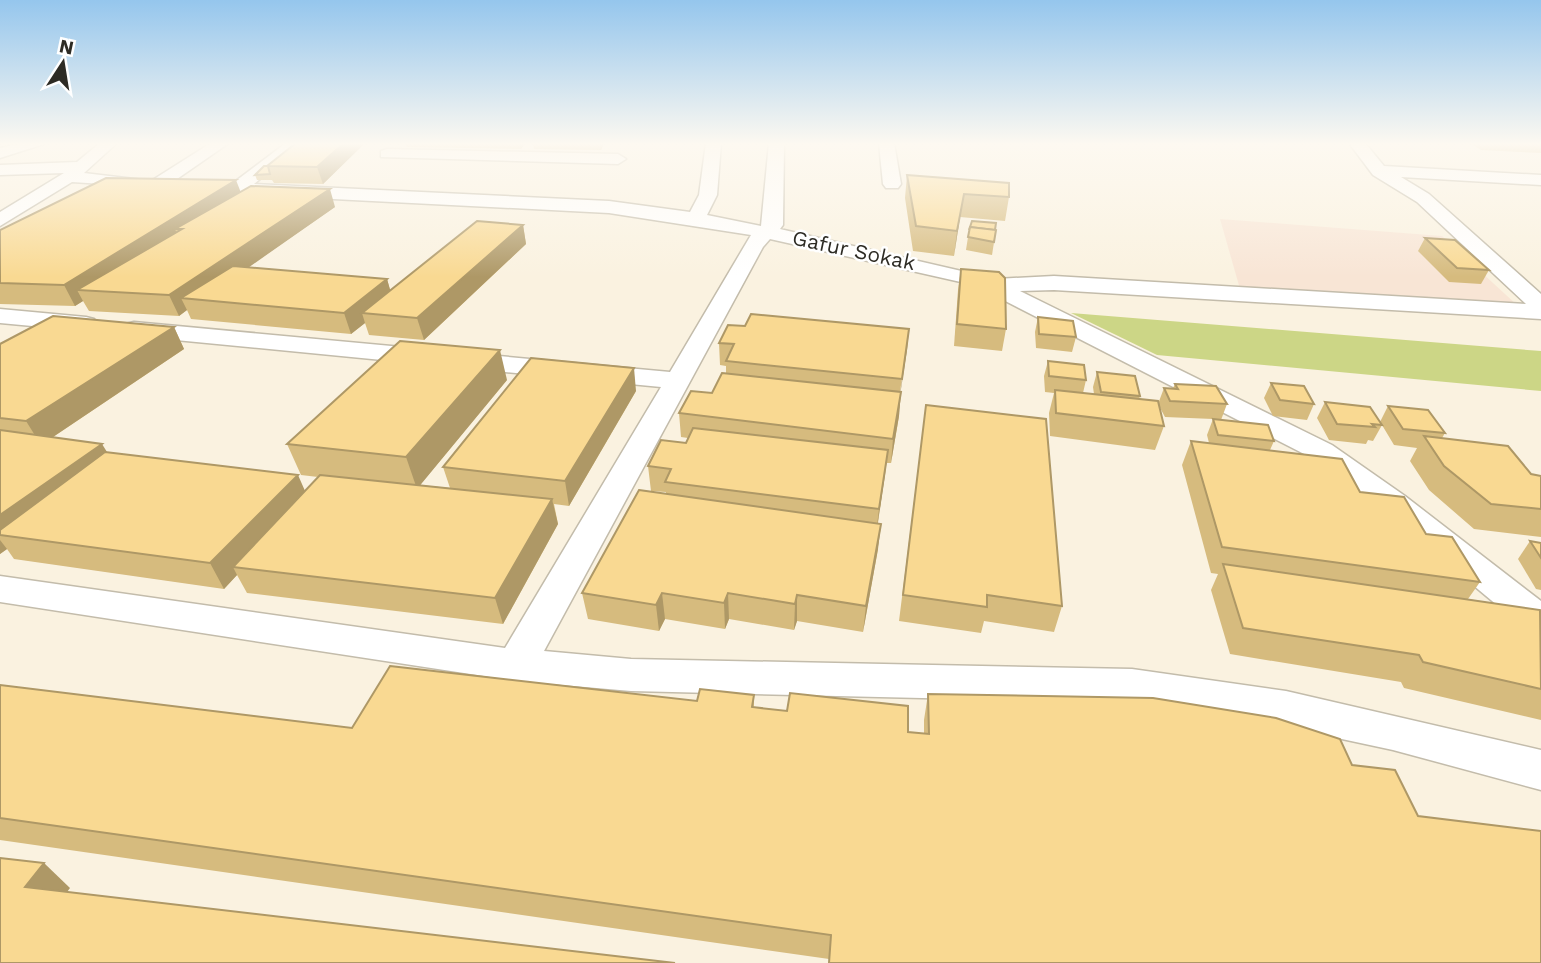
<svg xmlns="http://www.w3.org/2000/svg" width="1541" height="963" viewBox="0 0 1541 963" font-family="'Work Sans',sans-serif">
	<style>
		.industrial { fill: #f8e5d5 }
		.green { fill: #ccd686 }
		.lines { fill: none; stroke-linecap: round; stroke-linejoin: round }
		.minor-casing { stroke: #c3bcab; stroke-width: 3 }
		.minor { fill: #fff; fill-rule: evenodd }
		.wall { fill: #d6bb7e }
		.shaded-wall { fill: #ae9866 }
		.building { fill: #f9d992; stroke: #ae9866; stroke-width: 2 }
		.labels { text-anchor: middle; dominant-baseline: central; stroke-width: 5; stroke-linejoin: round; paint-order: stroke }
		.far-street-label { font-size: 21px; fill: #2d2b24; stroke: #fff }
	</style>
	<rect width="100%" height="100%" fill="#faf2e0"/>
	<polygon class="industrial" points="1220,219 1442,236 1518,306 1240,289"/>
	<polygon class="green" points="1071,313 1541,351 1541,391 1157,355"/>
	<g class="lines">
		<defs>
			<g id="minor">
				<polygon points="23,143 47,143 0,158 0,148"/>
				<polygon points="100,143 117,143 84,173 151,181 211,143 229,143 164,188 72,182 0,226 0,212 64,173 0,175 0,165 77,162"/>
				<polygon points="286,143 303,143 254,184 609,201 690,212 699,195 706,143 721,143 717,195 707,215 761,226 769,143 784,143 783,225 780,229 996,279 1054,276 1526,304 1417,202 1373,175 1349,143 1365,143 1384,166 1541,175 1541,185 1401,177 1429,194 1541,294 1541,319 1054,290 1020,291 1332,445 1405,496 1541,601 1541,635 1528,631 1383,510 1310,457 974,285 770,239 763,247 544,651 631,659 1132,669 1286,691 1541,750 1541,790 1393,750 1286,727 1132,703 631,691 516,681 0,602 0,576 505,648 661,387 134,336 125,334 122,329 125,324 134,322 670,372 751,235 609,213 236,194 196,191 187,186 196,181 233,183"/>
				<polygon points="879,143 894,143 901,184 898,188 886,188 883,184"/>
				<polygon points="387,149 618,154 626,159 618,164 381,157 381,151"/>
				<polygon points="0,309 86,317 94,319 98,324 94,329 86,331 0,323"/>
			</g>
		</defs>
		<use href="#minor" class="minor-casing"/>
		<use href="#minor" class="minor"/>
	</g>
	<g class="wall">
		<polygon points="365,143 323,184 274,183 272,180 257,180 255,175 267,166"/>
		<polygon points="405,143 525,143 521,149 407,147"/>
		<polygon points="533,143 604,143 601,150 534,149"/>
		<polygon points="1470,143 1541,143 1541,153 1481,150"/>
		<polygon points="907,175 1009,197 1005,221 960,217 954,256 913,251 905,198"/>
		<polygon points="241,191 335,207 248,267 387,279 390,290 523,225 526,244 424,340 369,335 365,323 351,334 191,319 187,310 179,316 89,311 83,301 75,306 0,304 0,230"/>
		<polygon points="995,229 996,230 992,255 966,250 968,237"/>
		<polygon points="1425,238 1489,270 1481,284 1449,282 1418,251"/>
		<polygon points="961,269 1006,329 1002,351 954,346 958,290"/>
		<polygon points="1038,317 1076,337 1072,352 1036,348 1035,332"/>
		<polygon points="745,326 909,329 900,392 899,416 891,463 886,463 878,523 878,549 863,632 797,621 794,630 729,619 725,629 665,619 659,631 588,619 582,593 666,494 666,492 651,491 648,466 686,443 688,438 681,437 679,413 712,393 726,373 726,366 720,365 719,343"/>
		<polygon points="174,327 184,349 53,437 107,453 305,491 318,477 301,475 287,444 507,380 420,485 450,488 443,467 636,391 569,506 554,504 558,524 503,624 247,593 237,575 224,589 14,559 7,549 0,554 0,344"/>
		<polygon points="1048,361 1086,380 1083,393 1094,394 1093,387 1097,372 1140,396 1139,399 1164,426 1155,450 1050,436 1049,413 1054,393 1045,392 1044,376"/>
		<polygon points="1271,383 1314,404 1307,420 1273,416 1264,398"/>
		<polygon points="1175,384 1227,404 1221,420 1274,441 1270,450 1360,492 1426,534 1480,582 1468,599 1541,611 1541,720 1404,688 1401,682 1230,654 1211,590 1218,574 1211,573 1182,465 1191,441 1209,443 1207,435 1213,419 1165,417 1158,404 1164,388 1173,388"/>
		<polygon points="1325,402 1380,422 1388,406 1445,433 1442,438 1531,474 1541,476 1541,537 1474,529 1429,490 1410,461 1417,448 1394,445 1382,425 1373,441 1368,440 1366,444 1329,440 1317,418"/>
		<polygon points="926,405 1062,606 1054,632 984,621 981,633 899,621"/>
		<polygon points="1530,541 1541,543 1541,590 1536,589 1518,559"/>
		<polygon points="0,685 352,728 697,701 754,695 754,708 924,734 924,720 928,694 1153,698 829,959 0,840"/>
	</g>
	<g class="shaded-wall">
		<polygon points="344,143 365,143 323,184 317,167"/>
		<polygon points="519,143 525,143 521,149"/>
		<polygon points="600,143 604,143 601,150"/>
		<polygon points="236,180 243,198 182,229 175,229 179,239 77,290 83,301 75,306 64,285"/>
		<polygon points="330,189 335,207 202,300 181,298 187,310 179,316 169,295"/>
		<polygon points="964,194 960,217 954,256 957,231"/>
		<polygon points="523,225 526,244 424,340 417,318"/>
		<polygon points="387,279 393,300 362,313 365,323 351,334 344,313"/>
		<polygon points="174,327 184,349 41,445 26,421"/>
		<polygon points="909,329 907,350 899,402 902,379"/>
		<polygon points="500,350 507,380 417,489 406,457"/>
		<polygon points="634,368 636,391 569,506 565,481"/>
		<polygon points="901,392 899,416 891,463 893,439"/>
		<polygon points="102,444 117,468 0,535 0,515"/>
		<polygon points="888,450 885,475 876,534 879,509"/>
		<polygon points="298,475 309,500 233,567 237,575 224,589 210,563"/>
		<polygon points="552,499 558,524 503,624 495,598"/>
		<polygon points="881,524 878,549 863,632 866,606"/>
		<polygon points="0,540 7,549 0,554"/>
		<polygon points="662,593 665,619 659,631 656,605"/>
		<polygon points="728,593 729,619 725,629 724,603"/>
		<polygon points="797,595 797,621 794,630 795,604"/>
		<polygon points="44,863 70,888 52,912 25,887"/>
	</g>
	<g class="building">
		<polygon points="296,143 344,143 317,167 267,166"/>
		<polygon points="264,166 268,166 270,174 255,175"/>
		<polygon points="907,175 1009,183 1009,197 964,194 957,231 916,226"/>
		<polygon points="106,178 236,180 64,285 0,283 0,230"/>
		<polygon points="251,186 330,189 169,295 77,290 182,229 175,229"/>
		<polygon points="477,221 523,225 417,318 362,313"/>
		<polygon points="972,221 996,223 995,230 970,227 969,230"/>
		<polygon points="970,227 996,230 994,242 968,237"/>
		<polygon points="1425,238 1455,240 1489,270 1457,268"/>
		<polygon points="233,266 387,279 344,313 181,298"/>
		<polygon points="961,269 999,272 1005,278 1006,329 957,324"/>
		<polygon points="751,314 909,329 902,379 726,361 734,344 719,343 728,325 745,326"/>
		<polygon points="53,316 174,327 26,421 0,418 0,344"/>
		<polygon points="1038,317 1073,321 1076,337 1039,334"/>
		<polygon points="400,341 500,350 406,457 287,444"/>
		<polygon points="531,358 634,368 565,481 443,467"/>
		<polygon points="1048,361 1084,365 1086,380 1049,376"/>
		<polygon points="1097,372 1135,376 1140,396 1101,392"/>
		<polygon points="722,373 901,392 893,439 679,413 691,391 712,393"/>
		<polygon points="1271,383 1304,386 1314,404 1280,400"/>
		<polygon points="1175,384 1216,386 1227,404 1170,401 1164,388 1178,389"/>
		<polygon points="1055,390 1158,401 1164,426 1056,413"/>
		<polygon points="1325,402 1370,407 1382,425 1372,424 1375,427 1337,424"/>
		<polygon points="926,405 1046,419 1062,606 987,595 987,607 903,595"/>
		<polygon points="1388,406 1428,410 1445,433 1403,429"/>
		<polygon points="1213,419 1268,425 1274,441 1218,435"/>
		<polygon points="693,428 888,450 879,509 665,482 671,469 648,466 661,440 686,443"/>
		<polygon points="0,430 102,444 0,515"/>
		<polygon points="1424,436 1508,446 1531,474 1541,476 1541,509 1491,504 1444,466"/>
		<polygon points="1191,441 1342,459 1360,492 1404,497 1426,534 1452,537 1480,582 1222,547"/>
		<polygon points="105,452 298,475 210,563 0,535 0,530"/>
		<polygon points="320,475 552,499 495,598 233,567"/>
		<polygon points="639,490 881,524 866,606 797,595 795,604 728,593 724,603 662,593 656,605 582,593"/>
		<polygon points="1530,541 1541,543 1541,558"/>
		<polygon points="1223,564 1540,610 1541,689 1423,662 1419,655 1243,628"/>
		<polygon points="390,666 697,701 700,689 754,695 752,707 787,711 790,693 908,706 908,732 929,734 928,694 1153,698 1276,718 1340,739 1352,765 1395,770 1418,816 1541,831 1541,963 829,963 831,935 0,818 0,685 352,728"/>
		<polygon points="0,858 44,863 25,887 675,963 0,963"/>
	</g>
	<linearGradient id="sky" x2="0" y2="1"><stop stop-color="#95c6ed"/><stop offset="0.52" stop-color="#fdf9f1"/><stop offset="1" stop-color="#fdf9f1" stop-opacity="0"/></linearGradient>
	<rect width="1541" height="277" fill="url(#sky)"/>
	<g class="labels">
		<g class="far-street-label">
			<text transform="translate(854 250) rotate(12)">Gafur Sokak</text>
		</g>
	</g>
	<g transform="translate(63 63) rotate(12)" stroke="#ffffff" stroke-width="5" paint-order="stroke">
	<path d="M0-5L12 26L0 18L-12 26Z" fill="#2d2b24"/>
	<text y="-10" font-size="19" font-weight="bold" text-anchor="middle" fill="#2d2b24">N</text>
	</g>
</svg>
